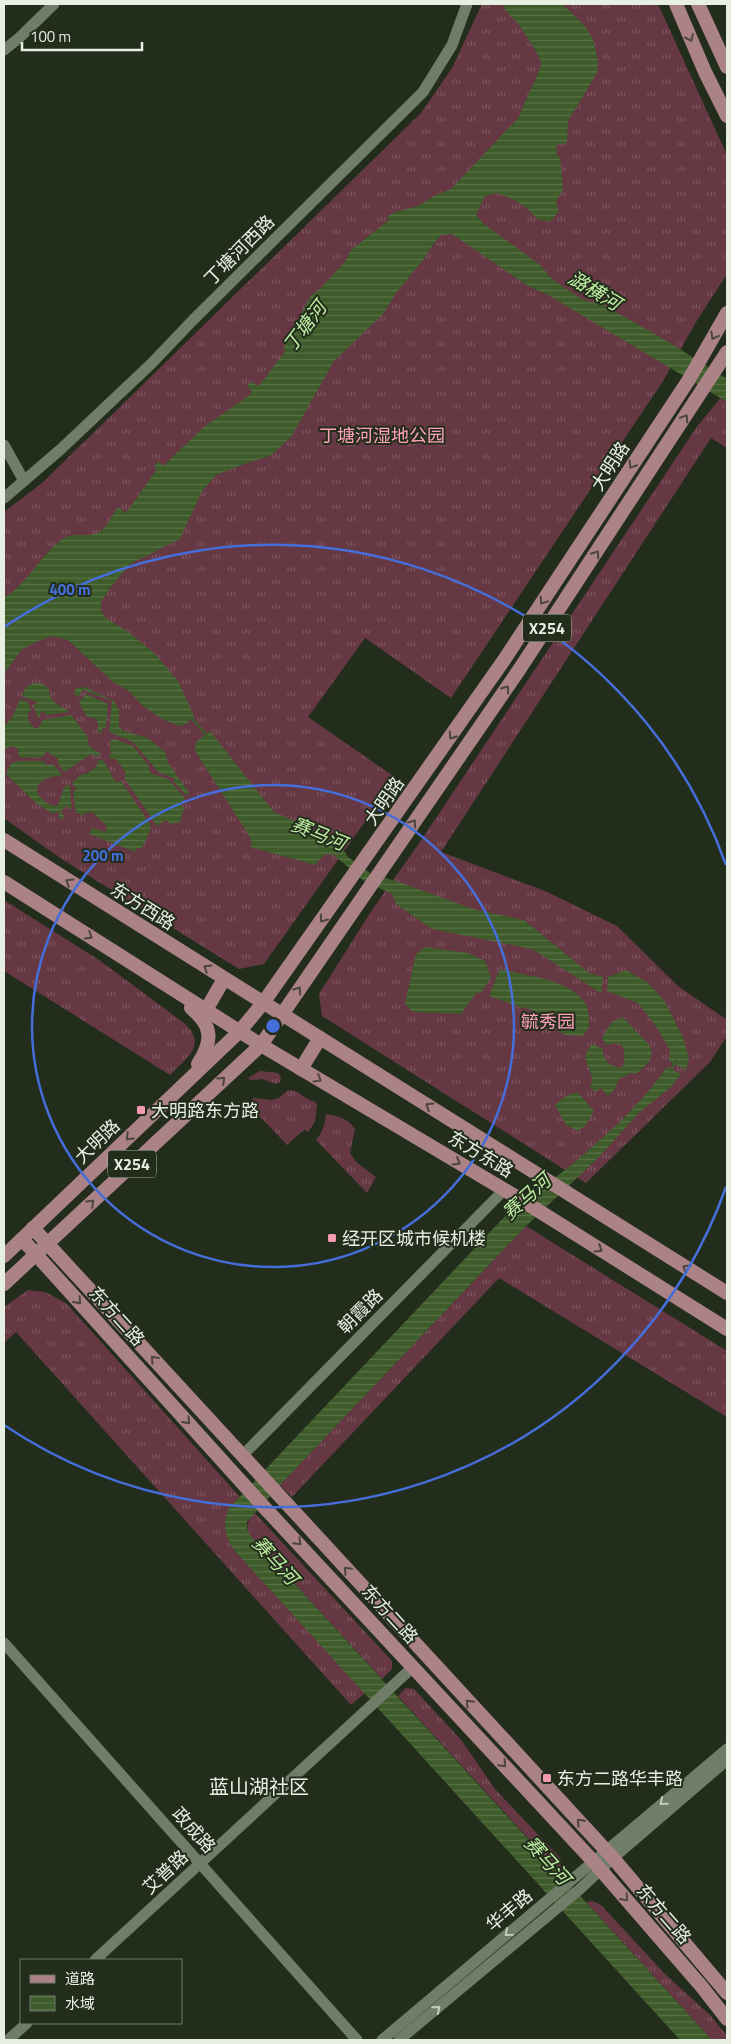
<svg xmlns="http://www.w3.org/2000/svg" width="731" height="2044" viewBox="0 0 731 2044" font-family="'Titillium Web','Noto Sans SC',sans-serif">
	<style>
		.grass { fill: url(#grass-tufts) }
		.water { fill: url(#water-rules) }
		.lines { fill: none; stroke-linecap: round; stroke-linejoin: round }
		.stream { stroke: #3e5b2a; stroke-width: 2.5 }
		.minor { stroke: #707d69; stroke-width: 11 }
		.major { stroke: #ab8285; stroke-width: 14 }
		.oneway { stroke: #4c463c }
		.oneway2 { stroke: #c3cdbe }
		.ring { fill: none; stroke: #456eda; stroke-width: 2.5 }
		.poi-dot { fill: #f29aaf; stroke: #232d1c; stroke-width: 2 }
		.labels { text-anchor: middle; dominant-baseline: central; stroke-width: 4; stroke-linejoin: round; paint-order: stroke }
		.shield { fill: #232d1c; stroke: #acb5a7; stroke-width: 1 }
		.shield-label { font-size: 16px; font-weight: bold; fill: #e7efe3 }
		.street-label { font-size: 18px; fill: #e7efe3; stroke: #232d1c }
		.park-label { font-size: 18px; fill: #fea1b7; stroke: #232d1c }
		.poi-label { font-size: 18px; fill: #e7efe3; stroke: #232d1c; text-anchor: start }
		.water-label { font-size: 19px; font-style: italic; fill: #bfefa2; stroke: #232d1c }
		.quarter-label { font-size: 20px; fill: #e7efe3; stroke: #232d1c }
		.centre { fill: #456eda; stroke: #232d1c; stroke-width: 2.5 }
		.ring-label { font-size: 15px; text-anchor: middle; font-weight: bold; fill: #456eda; stroke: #232d1c; stroke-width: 4; stroke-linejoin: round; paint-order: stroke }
	</style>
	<defs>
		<pattern id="grass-tufts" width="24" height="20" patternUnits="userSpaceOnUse" patternTransform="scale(1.25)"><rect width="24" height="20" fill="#663843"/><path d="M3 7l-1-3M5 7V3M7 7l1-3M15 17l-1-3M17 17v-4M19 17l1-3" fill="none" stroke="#7c555e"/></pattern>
		<pattern id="water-rules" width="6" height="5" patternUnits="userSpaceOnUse" patternTransform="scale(1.25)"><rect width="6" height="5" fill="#3e5b2a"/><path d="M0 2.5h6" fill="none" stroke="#5a7349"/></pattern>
	</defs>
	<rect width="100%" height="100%" fill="#232d1c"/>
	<g class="grass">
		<polygon points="482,4 658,4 727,155 727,274 696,322 663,381 451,698 365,638 308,717 396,778 264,964 239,969 60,858 4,818 4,512 42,483 421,113 452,68"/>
		<polygon points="727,390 727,448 711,438 441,852 545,891 617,926 678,986 727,1020 727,1036 710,1062 586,1183 322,1016 319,994 370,913 422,839 696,428"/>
		<path d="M4,900L99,960L184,1023C208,1045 187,1057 170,1075L4,971Z"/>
		<polygon points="260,1071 278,1073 281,1077 280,1082 276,1084 262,1079 250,1080 248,1078"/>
		<path d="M288,1090C298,1090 299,1094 306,1098C311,1101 313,1100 317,1104L315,1122L308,1132L305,1129L287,1145L249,1105L253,1098L271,1100L279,1098Z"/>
		<path d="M326,1114C338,1116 347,1118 355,1129L350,1153L356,1162L376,1177L367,1193L316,1140C323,1131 325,1125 326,1114Z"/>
		<polygon points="526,1226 727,1351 727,1417 499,1278 292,1497 280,1485"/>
		<polygon points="28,1290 45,1292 66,1303 240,1497 229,1508 234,1550 365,1693 351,1705 16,1332 4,1343 4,1307"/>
		<path d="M255,1513L392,1661V1669L382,1679L249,1534C245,1524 249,1520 255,1513Z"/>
		<polygon points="406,1688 414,1689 462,1741 495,1789 561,1859 560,1873 398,1696"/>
		<polygon points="593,1901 601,1905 665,1974 711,2016 727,2036 727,2040 712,2040 586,1902"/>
	</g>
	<g class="water">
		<path d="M503,4H562L585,26L593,39L598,62L597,73L568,121L567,143L556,145L557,156L560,157L563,189L556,202L559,212L549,222L537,219L526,207L510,198L497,193L485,196L476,215L484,224L540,265L553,280L583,300L602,304L672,344L727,379V402L548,295L528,286L452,234L441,235L432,246L426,256L396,293L383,314L334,361L291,437L270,456L244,464L216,475L202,491L180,539L130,564L110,588L101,602V611L106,618L131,634L154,653L178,681L194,716L186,724L179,726L162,719L143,706L129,691L113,682L68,640L52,636L36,642L21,650L4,674V598C28,583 39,557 61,540C74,530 89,540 102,530C108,525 113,514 118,507L126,513L157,469L154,467L158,461L163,466L204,427L247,397L252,392L247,385L252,382L259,386L286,350L283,348L311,295L321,288L346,260L351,250L389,220L387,217L395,212L418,206L434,196L451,189L519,117C522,106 542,69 541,62C539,54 526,36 521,28C516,19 505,14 503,4Z"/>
		<path d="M36,683L43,684L49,689C49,703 59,704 69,712L46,715L44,712L41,711L40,717L38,718L33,704L35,705L37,702L22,696C26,687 25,686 36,683Z"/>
		<polygon points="85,687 114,701 119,710 119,726 124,731 148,738 165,752 168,763 189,792 187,796 173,781 175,779 158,772 133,742 109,732 112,701 83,690 78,697 74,694 76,688"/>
		<polygon points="86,694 108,704 106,727 103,728 101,734 98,732 98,724 96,719 86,716 79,702"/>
		<polygon points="20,699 27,701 31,710 28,713 28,720 34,728 38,728 43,720 71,715 87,736 89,746 101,754 97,757 91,754 64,772 58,763 58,759 47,751 42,757 23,758 19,756 18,749 11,746 4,750 4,726 12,718"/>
		<polygon points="210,731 274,812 336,840 348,857 371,874 399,882 473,909 524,920 589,973 603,977 601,993 532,949 432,929 396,904 392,894 364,881 334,855 325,854 315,865 250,847 252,844 250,837 195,751 196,742"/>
		<polygon points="115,739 133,746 149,766 150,773 168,779 185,798 181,805 184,808 180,822 170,824 168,821 164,821 157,826 124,778 126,773 116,759 111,759 109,755 111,754 110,741"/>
		<path d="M100,760L104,761L114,780L119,782L121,781L150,824L151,828L142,848H137L135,852L89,834L92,828L105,832L107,826L92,812L85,813L83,816L76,812L73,792L76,789L72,783L80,775C87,774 94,770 98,764L97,761Z"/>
		<path d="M20,761H44L46,765L53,764L62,775C54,777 46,777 40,783C30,793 48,806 57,806L64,788L68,784L70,788L72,810L66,806L61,812L64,816L62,820L59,818V814L57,811L53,814L36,803L6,774L11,763Z"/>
		<polygon points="425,947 468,953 485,961 491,977 482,992 476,993 461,1014 413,1012 405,1004 416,954"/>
		<path d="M500,969C527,976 565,978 584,1001C590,1009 589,1019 589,1028L582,1036L566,1035L556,1030L553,1023L545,1016L524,1007L523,1008L489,996Z"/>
		<polygon points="626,970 647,982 664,1000 683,1037 689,1058 686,1070 669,1061 670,1050 655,1025 638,1003 607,991 608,977"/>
		<path d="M623,1017L649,1045L652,1052L649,1062L636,1074L631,1073L619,1079L615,1089L608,1096L601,1088L595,1092L590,1087C599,1070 574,1061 593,1044L603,1049C602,1061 612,1067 622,1068C626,1060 625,1053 622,1045L614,1043L606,1045L602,1038L612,1022Z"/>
		<path d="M667,1067L681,1074L671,1087L640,1112L599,1157L526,1226L280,1485L247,1522V1528L249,1534L712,2040H680L234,1550C225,1535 222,1525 229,1508L508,1213L574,1163L620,1122L648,1092Z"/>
		<polygon points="577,1092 594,1111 586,1125 578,1131 566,1125 555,1105 566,1096"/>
	</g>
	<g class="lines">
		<g class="stream">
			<polyline points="191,717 207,736"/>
			<polyline points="671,1072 675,1060"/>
		</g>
		<g class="minor">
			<polyline points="4,50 19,38 54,4"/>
			<polyline points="4,445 24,481"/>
			<polyline points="4,498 61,449 151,364 193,320 423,92 452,45 467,4"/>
			<polyline points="242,1456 504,1190"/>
			<polyline points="4,1643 357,2040"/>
			<polyline points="95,1960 413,1667"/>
			<polyline points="8,2040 27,2023"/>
			<polyline points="382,2040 727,1749"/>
			<polyline points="399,2040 580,1889 613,1858 727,1760"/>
		</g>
		<g class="major">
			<polyline points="676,4 705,72 727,116"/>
			<polyline points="698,4 727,67"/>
			<polyline points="4,840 727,1293"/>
			<polyline points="4,882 261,1045 515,1196 727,1329"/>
			<path d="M191,1008C213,1026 213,1041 198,1064"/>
			<polyline points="206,1010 224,979"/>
			<polyline points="301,1069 320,1038"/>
			<polyline points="33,1228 613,1858 727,1993"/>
			<polyline points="22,1239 264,1507 593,1861 702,1987 727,2019"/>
			<polyline points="4,1256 240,1031 263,1003 504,660 688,381 727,313"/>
			<polyline points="4,1284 261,1045 519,670 727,352"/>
		</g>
	</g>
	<defs><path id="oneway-chevron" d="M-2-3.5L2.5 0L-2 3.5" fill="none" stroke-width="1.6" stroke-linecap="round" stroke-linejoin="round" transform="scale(1.25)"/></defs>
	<g class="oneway">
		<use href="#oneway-chevron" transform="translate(690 38) rotate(66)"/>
		<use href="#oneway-chevron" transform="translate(714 336) rotate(119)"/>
		<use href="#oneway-chevron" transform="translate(685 418) rotate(-57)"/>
		<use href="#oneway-chevron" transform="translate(632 465) rotate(123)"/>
		<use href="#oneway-chevron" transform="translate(596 554) rotate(-57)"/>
		<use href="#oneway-chevron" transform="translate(543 601) rotate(123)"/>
		<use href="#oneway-chevron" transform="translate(506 689) rotate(-55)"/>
		<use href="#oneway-chevron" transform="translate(452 736) rotate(125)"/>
		<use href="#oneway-chevron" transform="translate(413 823) rotate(-55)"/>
		<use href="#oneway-chevron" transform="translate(69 882) rotate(-148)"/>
		<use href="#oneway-chevron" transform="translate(323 919) rotate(125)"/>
		<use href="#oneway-chevron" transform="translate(89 936) rotate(32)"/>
		<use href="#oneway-chevron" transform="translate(207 968) rotate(-148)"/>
		<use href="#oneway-chevron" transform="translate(298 990) rotate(-55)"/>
		<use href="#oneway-chevron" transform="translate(318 1079) rotate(31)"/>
		<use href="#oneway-chevron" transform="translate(222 1080) rotate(-43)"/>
		<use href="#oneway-chevron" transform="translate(429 1106) rotate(-148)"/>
		<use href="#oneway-chevron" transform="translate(129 1137) rotate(136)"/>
		<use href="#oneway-chevron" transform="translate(457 1162) rotate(31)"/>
		<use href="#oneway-chevron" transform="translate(91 1203) rotate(-43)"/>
		<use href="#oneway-chevron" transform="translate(599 1249) rotate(32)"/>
		<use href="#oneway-chevron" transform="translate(686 1268) rotate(-148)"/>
		<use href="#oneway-chevron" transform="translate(78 1301) rotate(48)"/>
		<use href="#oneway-chevron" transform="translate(154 1359) rotate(-132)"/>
		<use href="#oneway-chevron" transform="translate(187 1421) rotate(48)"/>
		<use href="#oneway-chevron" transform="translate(298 1542) rotate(47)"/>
		<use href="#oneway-chevron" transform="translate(347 1570) rotate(-133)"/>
		<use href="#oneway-chevron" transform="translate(469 1703) rotate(-133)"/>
		<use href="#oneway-chevron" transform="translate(503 1764) rotate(47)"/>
		<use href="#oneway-chevron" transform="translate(580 1822) rotate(-133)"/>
		<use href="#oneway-chevron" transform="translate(625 1898) rotate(49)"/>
	</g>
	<g class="oneway2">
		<use href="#oneway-chevron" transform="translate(663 1802) rotate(140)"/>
		<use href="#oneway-chevron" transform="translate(508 1933) rotate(140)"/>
		<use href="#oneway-chevron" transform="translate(437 2009) rotate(-40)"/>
	</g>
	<g class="ring">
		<circle cx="273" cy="1026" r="241"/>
		<path d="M726 1187A481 481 0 0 1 4 1425M4 627A481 481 0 0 1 726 865"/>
	</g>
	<g class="poi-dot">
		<rect x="136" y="1105" width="10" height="10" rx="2.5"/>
		<rect x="327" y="1233" width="10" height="10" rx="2.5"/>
		<rect x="542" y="1773" width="10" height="10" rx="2.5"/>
	</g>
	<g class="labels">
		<g class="shield">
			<rect x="523" y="614.5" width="48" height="27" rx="4"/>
			<rect x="108" y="1150.5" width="48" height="27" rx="4"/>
		</g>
		<g class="shield-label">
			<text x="547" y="628">X254</text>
			<text x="132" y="1164">X254</text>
		</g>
		<g class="street-label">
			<text transform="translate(239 250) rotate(-45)">丁塘河西路</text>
			<text transform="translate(610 466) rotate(-57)">大明路</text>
			<text transform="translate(384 801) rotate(-55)">大明路</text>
			<text transform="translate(143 906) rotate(32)">东方西路</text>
			<text transform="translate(97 1141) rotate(-44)">大明路</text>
			<text transform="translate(481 1154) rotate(31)">东方东路</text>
			<text transform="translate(360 1311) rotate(-45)">朝霞路</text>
			<text transform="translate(117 1316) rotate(48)">东方二路</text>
			<text transform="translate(390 1614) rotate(47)">东方二路</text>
			<text transform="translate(194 1830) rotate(48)">政成路</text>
			<text transform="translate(165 1872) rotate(-43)">艾普路</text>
			<text transform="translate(509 1910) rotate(-40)">华丰路</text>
			<text transform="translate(664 1914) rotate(49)">东方二路</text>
		</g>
		<g class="park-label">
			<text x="382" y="435">丁塘河湿地公园</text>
			<text x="548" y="1021">毓秀园</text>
		</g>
		<g class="poi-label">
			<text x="151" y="1110">大明路东方路</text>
			<text x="342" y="1238">经开区城市候机楼</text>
			<text x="557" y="1778">东方二路华丰路</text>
		</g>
		<g class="water-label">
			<text transform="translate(595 290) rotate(31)">潞横河</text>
			<text transform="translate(304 326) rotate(-53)">丁塘河</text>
			<text transform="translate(319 833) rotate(22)">赛马河</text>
			<text transform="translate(526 1196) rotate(-42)">赛马河</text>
			<text transform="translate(276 1560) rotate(48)">赛马河</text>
			<text transform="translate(548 1860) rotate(48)">赛马河</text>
		</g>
		<g class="quarter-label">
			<text x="259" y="1786">蓝山湖社区</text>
		</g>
	</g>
	<circle cx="273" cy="1026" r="8" class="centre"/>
	<g class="ring-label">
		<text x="70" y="595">400 m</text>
		<text x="103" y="861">200 m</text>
	</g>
	<rect width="731" height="2044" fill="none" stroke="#e7efe3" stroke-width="10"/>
	<rect x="20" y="1959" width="162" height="65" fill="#232d1c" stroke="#717b6c"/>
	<rect x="30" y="1975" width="25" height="8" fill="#ab8285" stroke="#717b6c"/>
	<text x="65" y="1984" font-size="15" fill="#e7efe3">道路</text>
	<rect x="30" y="1996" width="25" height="15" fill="url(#water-rules)" stroke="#717b6c"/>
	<text x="65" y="2009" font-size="15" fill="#e7efe3">水域</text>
	<path d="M22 42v8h120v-8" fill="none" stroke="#e7efe3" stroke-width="2.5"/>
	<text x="30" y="42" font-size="15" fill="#e7efe3" stroke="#232d1c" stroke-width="4" paint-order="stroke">100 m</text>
</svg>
